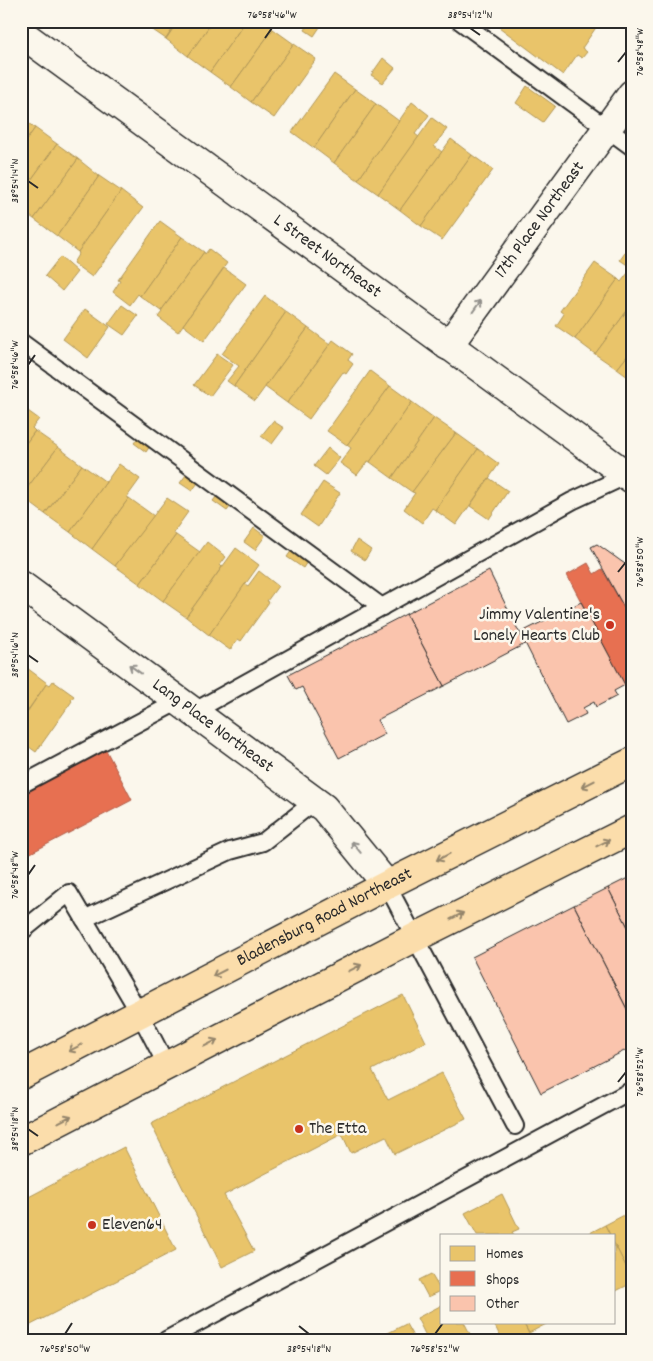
<svg xmlns="http://www.w3.org/2000/svg" width="653" height="1361" viewBox="0 0 653 1361" font-family="Dekko,sans-serif">
	<style>
		.homes { fill: #e9c46a; stroke: #b09657 }
		.shops { fill: #e76f51; stroke: #af5b46 }
		.building { fill: #fac4ad; stroke: #2b2b2b }
		.lines { fill: none; stroke-linecap: round; stroke-linejoin: round }
		.service-casing { stroke: #2b2b2b; stroke-width: 20 }
		.minor-casing { stroke: #2b2b2b; stroke-width: 31 }
		.primary-casing { stroke: #2b2b2b; stroke-width: 31 }
		.service { stroke: #fbf7ec; stroke-width: 16 }
		.minor { stroke: #fbf7ec; stroke-width: 28 }
		.primary { stroke: #fbddab; stroke-width: 28 }
		.oneway { stroke: #93918c }
		.oneway2 { stroke: #93846b }
		.ticks { fill: none; stroke: #2b2b2b; stroke-width: 2 }
		.poi-dot { fill: #c8321e; stroke: #fbf7ec; stroke-width: 2 }
		.labels { text-anchor: middle; dominant-baseline: central; stroke-width: 5; stroke-linejoin: round; paint-order: stroke }
		.street-label { font-size: 18px; fill: #2b2b2b; stroke: #fbf7ec }
		.poi-label { font-size: 18px; fill: #2b2b2b; stroke: #fbf7ec; text-anchor: start }
		.neatline { fill: none; stroke: #2b2b2b; stroke-width: 2 }
		.ticks-label { font-size: 12px; text-anchor: middle; fill: #2b2b2b }
	</style>
	<rect width="100%" height="100%" fill="#fbf7ec"/>
	<filter id="ink" filterUnits="userSpaceOnUse"><feTurbulence type="fractalNoise" baseFrequency=".02" numOctaves="2"/><feDisplacementMap in="SourceGraphic" scale="10" xChannelSelector="R" yChannelSelector="G"/><feConvolveMatrix kernelMatrix="1 2 1 2 8 2 1 2 1" color-interpolation-filters="sRGB"/></filter>
	<g filter="url(#ink)">
		<g class="homes">
			<polygon points="146,21 178,21 166,39 144,24"/>
			<polygon points="178,21 213,21 188,56 166,39"/>
			<polygon points="213,21 246,21 210,72 188,56"/>
			<polygon points="246,21 271,21 268,25 273,29 231,87 210,72"/>
			<polygon points="310,21 324,21 314,36 305,30"/>
			<polygon points="491,21 591,21 597,26 582,48 587,52 582,58 577,55 563,75"/>
			<polygon points="591,21 601,21 597,26"/>
			<polygon points="273,29 294,44 251,102 231,87"/>
			<polygon points="294,44 316,59 274,118 251,102"/>
			<polygon points="383,58 395,68 383,83 371,75"/>
			<polygon points="334,74 355,89 314,148 292,132"/>
			<polygon points="527,86 555,106 543,122 516,103"/>
			<polygon points="355,89 376,104 334,163 314,148"/>
			<polygon points="412,102 429,115 415,134 419,137 378,194 358,180"/>
			<polygon points="376,104 399,121 358,180 334,163"/>
			<polygon points="21,118 35,128 21,148"/>
			<polygon points="432,118 447,129 434,146 442,152 400,210 378,194"/>
			<polygon points="35,128 57,144 21,194 21,148"/>
			<polygon points="451,139 472,155 421,226 400,210"/>
			<polygon points="57,144 78,159 34,219 21,210 21,194"/>
			<polygon points="472,155 493,170 442,240 421,226"/>
			<polygon points="78,159 99,176 57,236 34,219"/>
			<polygon points="99,176 121,191 78,252 57,236"/>
			<polygon points="121,191 143,208 92,277 73,263 79,253 78,252"/>
			<polygon points="160,221 182,237 140,296 138,294 130,305 113,292 120,281 118,280"/>
			<polygon points="21,232 29,237 21,249"/>
			<polygon points="182,237 204,252 161,311 140,296"/>
			<polygon points="632,243 632,268 620,260"/>
			<polygon points="209,249 227,263 178,332 158,317 162,312 161,311 204,252 205,254"/>
			<polygon points="60,257 77,272 62,291 45,276"/>
			<polygon points="595,263 618,279 575,339 556,326 564,314 560,311"/>
			<polygon points="224,268 246,284 204,341 183,325"/>
			<polygon points="628,273 632,275 632,304 595,354 575,339 618,279 621,282"/>
			<polygon points="265,296 286,312 234,386 227,381 239,366 222,354"/>
			<polygon points="632,304 632,350 617,369 595,354"/>
			<polygon points="122,305 138,316 124,335 108,324"/>
			<polygon points="85,309 110,327 88,358 63,339"/>
			<polygon points="286,312 308,328 255,401 234,386"/>
			<polygon points="308,328 330,344 287,403 265,387"/>
			<polygon points="333,340 352,354 348,360 353,364 346,374 343,372 309,419 287,403"/>
			<polygon points="632,350 632,380 617,369"/>
			<polygon points="217,354 233,365 210,396 194,385"/>
			<polygon points="370,371 390,386 347,445 327,431"/>
			<polygon points="390,386 412,402 370,462 368,461 357,475 340,463 351,448 347,445"/>
			<polygon points="412,402 434,418 392,478 370,462"/>
			<polygon points="21,406 39,419 32,428 35,431 21,450"/>
			<polygon points="434,418 456,433 412,492 392,478"/>
			<polygon points="273,421 284,428 272,444 261,436"/>
			<polygon points="35,431 58,447 21,496 21,450"/>
			<polygon points="456,433 478,449 435,510 432,508 422,523 404,509 415,493 412,492"/>
			<polygon points="140,435 152,443 146,452 134,443"/>
			<polygon points="58,447 82,465 45,514 21,496"/>
			<polygon points="328,448 340,458 326,475 314,466"/>
			<polygon points="478,449 499,464 456,525 435,510"/>
			<polygon points="119,464 140,479 127,497 129,498 92,549 70,532"/>
			<polygon points="82,465 106,482 70,532 45,514"/>
			<polygon points="189,471 200,480 192,491 180,483"/>
			<polygon points="489,478 508,491 489,519 470,506"/>
			<polygon points="323,482 340,493 318,527 301,515"/>
			<polygon points="220,492 234,502 227,511 213,501"/>
			<polygon points="129,498 154,516 115,566 92,549"/>
			<polygon points="167,498 188,512 173,533 176,535 140,584 115,566"/>
			<polygon points="254,528 265,536 255,550 244,542"/>
			<polygon points="176,535 200,552 163,601 140,584"/>
			<polygon points="357,540 371,550 365,560 351,551"/>
			<polygon points="207,542 226,557 220,565 222,567 186,617 163,601"/>
			<polygon points="294,547 310,557 303,568 287,557"/>
			<polygon points="236,548 259,565 209,635 186,617"/>
			<polygon points="259,571 278,586 267,601 269,602 241,641 238,639 230,650 209,635 245,584 248,586"/>
			<polygon points="23,665 47,683 21,720 21,668"/>
			<polygon points="53,681 74,696 71,700 72,701 36,752 21,741 21,721 47,683 50,685"/>
			<polygon points="403,995 426,1042 372,1070 388,1100 442,1073 466,1119 395,1154 386,1136 351,1153 342,1134 224,1195 254,1251 222,1267 151,1124"/>
			<polygon points="124,1147 176,1250 21,1330 21,1201"/>
			<polygon points="502,1194 519,1229 512,1232 514,1235 477,1235 465,1213"/>
			<polygon points="632,1211 632,1278 614,1243 614,1235 610,1235 605,1225"/>
			<polygon points="605,1225 610,1235 586,1235"/>
			<polygon points="614,1243 632,1278 632,1283 614,1292"/>
			<polygon points="431,1274 441,1291 428,1297 419,1280"/>
			<polygon points="442,1305 442,1322 464,1322 473,1340 424,1340 427,1338 417,1318"/>
			<polygon points="493,1322 523,1322 532,1340 502,1340"/>
			<polygon points="523,1322 550,1322 529,1333"/>
			<polygon points="406,1324 415,1340 377,1340 376,1339"/>
		</g>
		<g class="shops">
			<polygon points="588,563 594,574 602,569 632,622 632,682 625,685 567,575"/>
			<polygon points="106,750 132,800 21,858 21,794"/>
		</g>
		<g class="building">
			<polygon points="597,544 632,569 632,622 591,547"/>
			<polygon points="489,571 525,644 444,686 406,614"/>
			<polygon points="581,602 625,685 614,691 617,696 596,707 594,702 583,708 586,714 566,724 520,633"/>
			<polygon points="406,614 444,686 377,720 385,734 339,758 302,687 296,690 288,675"/>
			<polygon points="632,876 632,935 608,888"/>
			<polygon points="608,888 632,935 631,1017 574,905"/>
			<polygon points="574,905 632,1019 632,1047 541,1093 472,957"/>
		</g>
		<g class="lines">
			<defs>
				<g id="service">
					<polyline points="460,21 632,147"/>
					<polyline points="21,342 382,607"/>
					<polyline points="193,712 572,501 632,473"/>
					<polyline points="21,785 179,701"/>
					<polyline points="387,885 515,1126"/>
					<polyline points="84,919 230,851 263,842 315,801"/>
					<polyline points="21,932 69,893 140,1014 167,1066"/>
					<polyline points="166,1340 632,1090"/>
				</g>
				<g id="minor">
					<path id="s1" d="M21,33L632,479"/>
					<path id="s2" d="M448,346L632,94"/>
					<path id="s3" d="M21,585L324,808L387,885"/>
				</g>
				<g id="primary">
					<path id="s4" d="M21,1075L387,885L632,762"/>
					<polyline points="21,1141 414,938 632,829"/>
				</g>
			</defs>
			<use href="#service" class="service-casing"/>
			<use href="#minor" class="minor-casing"/>
			<use href="#primary" class="primary-casing"/>
			<use href="#service" class="service"/>
			<use href="#minor" class="minor"/>
			<use href="#primary" class="primary"/>
		</g>
		<defs><path id="oneway-shaft" d="M-6 0H5M1.5-3L5.5 0L1.5 3" fill="none" stroke-width="1.6" stroke-linecap="round" stroke-linejoin="round" transform="scale(1.25)"/></defs>
		<g class="oneway">
			<use href="#oneway-shaft" transform="translate(477 306) rotate(-54)"/>
			<use href="#oneway-shaft" transform="translate(135 669) rotate(-144)"/>
			<use href="#oneway-shaft" transform="translate(356 847) rotate(-129)"/>
		</g>
		<g class="oneway2">
			<use href="#oneway-shaft" transform="translate(588 784) rotate(153)"/>
			<use href="#oneway-shaft" transform="translate(603 843) rotate(-27)"/>
			<use href="#oneway-shaft" transform="translate(443 857) rotate(153)"/>
			<use href="#oneway-shaft" transform="translate(457 916) rotate(-27)"/>
			<use href="#oneway-shaft" transform="translate(355 968) rotate(-27)"/>
			<use href="#oneway-shaft" transform="translate(219 973) rotate(153)"/>
			<use href="#oneway-shaft" transform="translate(211 1043) rotate(-27)"/>
			<use href="#oneway-shaft" transform="translate(75 1048) rotate(153)"/>
			<use href="#oneway-shaft" transform="translate(65 1119) rotate(-27)"/>
		</g>
	</g>
	<path class="ticks" d="M470,28L480,35M265,38L272,28M618,62L626,52M28,181L38,188M28,365L35,355M618,572L626,562M28,655L38,662M28,875L35,865M618,1082L626,1072M28,1129L38,1136M299,1326L309,1334M65,1334L72,1323M435,1334L443,1323"/>
	<g class="poi-dot">
		<circle cx="610" cy="625" r="5"/>
		<circle cx="299" cy="1129" r="5"/>
		<circle cx="92" cy="1225" r="5"/>
	</g>
	<g class="labels">
		<g class="street-label">
			<text stroke="none"><textPath href="#s2" startOffset="156">17th Place Northeast</textPath></text>
			<text stroke="none"><textPath href="#s1" startOffset="379">L Street Northeast</textPath></text>
			<text stroke="none"><textPath href="#s3" startOffset="238">Lang Place Northeast</textPath></text>
			<text stroke="none"><textPath href="#s4" startOffset="342">Bladensburg Road Northeast</textPath></text>
		</g>
		<g class="poi-label">
			<text x="600" y="615" text-anchor="end">Jimmy Valentine's<tspan x="600" dy="21">Lonely Hearts Club</tspan></text>
			<text x="309" y="1129">The Etta</text>
			<text x="102" y="1225">Eleven64</text>
		</g>
	</g>
	<rect width="653" height="1361" fill="none" stroke="#fbf7ec" stroke-width="55"/>
	<rect x="440" y="1234" width="175" height="90" fill="#fbf7ec" stroke="#a8a59f"/>
	<rect x="450" y="1246" width="25" height="15" fill="#e9c46a" stroke="#a8a59f"/>
	<text x="486" y="1258" font-size="15" fill="#2b2b2b">Homes</text>
	<rect x="450" y="1271" width="25" height="15" fill="#e76f51" stroke="#a8a59f"/>
	<text x="486" y="1284" font-size="15" fill="#2b2b2b">Shops</text>
	<rect x="450" y="1296" width="25" height="15" fill="#fac4ad" stroke="#a8a59f"/>
	<text x="486" y="1308" font-size="15" fill="#2b2b2b">Other</text>
	<rect x="28" y="28" width="598" height="1306" class="neatline"/>
	<g class="ticks-label">
		<text x="272" y="18">76°58'46"W</text>
		<text x="470" y="18">38°54'12"N</text>
		<text transform="translate(639 52) rotate(-90)" y="4">76°58'48"W</text>
		<text transform="translate(14 181) rotate(-90)" y="4">38°54'14"N</text>
		<text transform="translate(14 365) rotate(-90)" y="4">76°58'46"W</text>
		<text transform="translate(639 562) rotate(-90)" y="4">76°58'50"W</text>
		<text transform="translate(14 655) rotate(-90)" y="4">38°54'16"N</text>
		<text transform="translate(14 875) rotate(-90)" y="4">76°58'48"W</text>
		<text transform="translate(639 1072) rotate(-90)" y="4">76°58'52"W</text>
		<text transform="translate(14 1129) rotate(-90)" y="4">38°54'18"N</text>
		<text x="65" y="1352">76°58'50"W</text>
		<text x="309" y="1352">38°54'18"N</text>
		<text x="435" y="1352">76°58'52"W</text>
	</g>
</svg>
